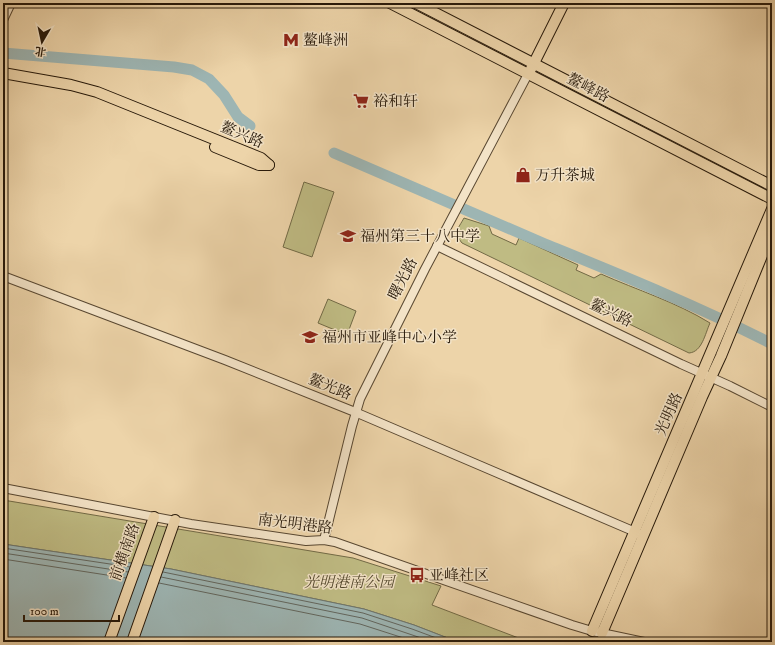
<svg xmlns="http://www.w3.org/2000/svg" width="775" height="645" viewBox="0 0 775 645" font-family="'IM FELL DW Pica','Noto Serif SC',serif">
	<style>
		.green { fill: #bfbb83; stroke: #726a46 }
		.water { fill: #9db5b3; stroke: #6d766f }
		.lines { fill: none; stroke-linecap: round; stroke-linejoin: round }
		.shore { stroke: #62665e; stroke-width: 1 }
		.river { stroke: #9db5b3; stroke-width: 11 }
		.minor-casing { stroke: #584731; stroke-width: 10 }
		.major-casing { stroke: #261809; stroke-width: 12 }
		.minor { stroke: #f3e3c7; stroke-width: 8 }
		.major { stroke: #edd4a9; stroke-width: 10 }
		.labels { text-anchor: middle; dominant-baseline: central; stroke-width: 3; stroke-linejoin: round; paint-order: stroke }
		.poi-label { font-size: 15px; fill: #261809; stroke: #f3e3c7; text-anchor: start }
		.street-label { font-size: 15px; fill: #261809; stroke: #f3e3c7 }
		.park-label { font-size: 15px; font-style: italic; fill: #54492e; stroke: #f3e3c7 }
	</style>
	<rect width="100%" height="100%" fill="#edd4a9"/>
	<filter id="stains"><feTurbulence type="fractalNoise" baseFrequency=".005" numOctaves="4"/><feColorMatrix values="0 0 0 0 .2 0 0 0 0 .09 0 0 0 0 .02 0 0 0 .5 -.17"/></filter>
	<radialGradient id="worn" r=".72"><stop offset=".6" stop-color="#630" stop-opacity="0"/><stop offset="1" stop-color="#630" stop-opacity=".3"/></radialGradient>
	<g class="green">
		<polygon points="304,182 334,192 312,257 283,247"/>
		<path d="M464,218L489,226L492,234L516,245L519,238L578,265L576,270L594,278L601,274C637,290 676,302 710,323C705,334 702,352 689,353L462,243C453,232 458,229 464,218Z"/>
		<polygon points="328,299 356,311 347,335 318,323"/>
		<polygon points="3,500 353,558 441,586 432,605 529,642 458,642 414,625 364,609 171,569 3,544"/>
	</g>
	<polygon class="water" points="3,544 171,569 364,609 414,625 458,642 29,642 3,639"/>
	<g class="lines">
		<g class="shore">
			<polyline points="3,548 130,567"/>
			<polyline points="3,553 128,572"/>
			<polyline points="3,559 126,578"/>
			<polyline points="163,572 363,613 412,629 447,642"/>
			<polyline points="161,577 362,618 433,642"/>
			<polyline points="159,583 360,624 416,642"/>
		</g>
		<g class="river">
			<polyline points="3,53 174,67 192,70 209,79 224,95 238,117 250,126"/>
			<path d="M334,153C404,183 474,214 545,244C621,275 698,306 772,344"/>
		</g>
		<defs>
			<g id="minor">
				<polyline points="3,20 11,3"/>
				<polyline points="437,246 681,364 730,386 772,407"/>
				<polyline points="3,276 225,360 355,412 640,534"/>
				<polyline points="3,488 191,524 306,541 324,540 335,542 572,625 592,631 644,642"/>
				<polyline points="324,540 352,426 360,399 425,269 528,74"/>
			</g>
			<g id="major">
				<polyline points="390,3 772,199"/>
				<polyline points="416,3 772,186"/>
				<polyline points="531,69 564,3"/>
				<polyline points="3,73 71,85 97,92 261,158 269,165"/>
				<polyline points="215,147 259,165 269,165"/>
				<polyline points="592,631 772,209"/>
				<polyline points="602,633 702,397 721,356 772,231"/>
				<polyline points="109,642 154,517"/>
				<polyline points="132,642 175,520"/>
			</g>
		</defs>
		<use href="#minor" class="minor-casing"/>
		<use href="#major" class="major-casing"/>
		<use href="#minor" class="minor"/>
		<use href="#major" class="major"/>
	</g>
	<defs>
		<symbol id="metro-bare" viewBox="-9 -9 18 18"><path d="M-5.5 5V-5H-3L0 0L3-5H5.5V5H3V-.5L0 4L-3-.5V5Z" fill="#8f2418" stroke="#f3e3c7" stroke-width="2.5" paint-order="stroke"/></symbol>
		<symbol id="supermarket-bare" viewBox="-9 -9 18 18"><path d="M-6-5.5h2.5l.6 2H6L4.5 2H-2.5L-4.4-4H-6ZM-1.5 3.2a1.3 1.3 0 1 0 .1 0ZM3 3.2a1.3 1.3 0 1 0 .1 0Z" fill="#8f2418" stroke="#f3e3c7" stroke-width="2.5" paint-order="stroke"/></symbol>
		<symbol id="shop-bare" viewBox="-9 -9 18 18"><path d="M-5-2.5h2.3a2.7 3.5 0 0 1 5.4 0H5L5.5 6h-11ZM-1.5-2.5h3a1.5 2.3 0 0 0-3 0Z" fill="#8f2418" stroke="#f3e3c7" stroke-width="2.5" paint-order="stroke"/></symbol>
		<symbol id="school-bare" viewBox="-9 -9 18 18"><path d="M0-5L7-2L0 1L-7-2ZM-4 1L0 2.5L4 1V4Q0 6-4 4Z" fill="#8f2418" stroke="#f3e3c7" stroke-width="2.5" paint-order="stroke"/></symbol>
		<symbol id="bus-bare" viewBox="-9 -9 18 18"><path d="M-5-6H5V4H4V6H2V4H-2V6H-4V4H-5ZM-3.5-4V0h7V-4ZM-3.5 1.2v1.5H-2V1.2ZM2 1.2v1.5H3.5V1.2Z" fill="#8f2418" stroke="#f3e3c7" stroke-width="2.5" paint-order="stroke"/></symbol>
	</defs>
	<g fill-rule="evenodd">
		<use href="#metro-bare" x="280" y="29" width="22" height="22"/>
		<use href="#supermarket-bare" x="350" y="90" width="22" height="22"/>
		<use href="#shop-bare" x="512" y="164" width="22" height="22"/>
		<use href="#school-bare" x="337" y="225" width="22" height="22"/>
		<use href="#school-bare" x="299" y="326" width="22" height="22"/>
		<use href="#bus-bare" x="406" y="564" width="22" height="22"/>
	</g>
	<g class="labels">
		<g class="poi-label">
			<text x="303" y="40">鳌峰洲</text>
			<text x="373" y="101">裕和轩</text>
			<text x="535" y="175">万升茶城</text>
			<text x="360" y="236">福州第三十八中学</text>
			<text x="322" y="337">福州市亚峰中心小学</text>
			<text x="429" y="575">亚峰社区</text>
		</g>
		<g class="street-label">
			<text transform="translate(588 88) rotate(27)">鳌峰路</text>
			<text transform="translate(242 135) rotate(23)">鳌兴路</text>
			<text transform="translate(403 279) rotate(-63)">曙光路</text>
			<text transform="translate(611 313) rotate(26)">鳌兴路</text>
			<text transform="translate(330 387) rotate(22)">鳌光路</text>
			<text transform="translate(669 414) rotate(-66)">光明路</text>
			<text transform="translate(295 524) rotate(7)">南光明港路</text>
			<text transform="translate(125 552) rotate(-70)">前横南路</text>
		</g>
		<g class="park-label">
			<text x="349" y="582">光明港南公园</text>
		</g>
	</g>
	<rect width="775" height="645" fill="none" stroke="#edd4a9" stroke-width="16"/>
	<rect x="4" y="4" width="767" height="637" fill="none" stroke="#261809" stroke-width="2"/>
	<rect x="8" y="8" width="759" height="629" fill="none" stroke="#261809"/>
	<g transform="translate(42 42) rotate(189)" stroke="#f3e3c7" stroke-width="3" paint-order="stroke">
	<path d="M0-3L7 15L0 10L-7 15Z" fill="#261809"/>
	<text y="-6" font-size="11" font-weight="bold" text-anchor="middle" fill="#261809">北</text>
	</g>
	<path d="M24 615v6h95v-6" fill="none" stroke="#261809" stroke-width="2"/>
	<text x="30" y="615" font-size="12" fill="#261809" stroke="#f3e3c7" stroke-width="3" paint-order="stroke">100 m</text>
	<rect width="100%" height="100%" filter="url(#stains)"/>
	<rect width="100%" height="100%" fill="url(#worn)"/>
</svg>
